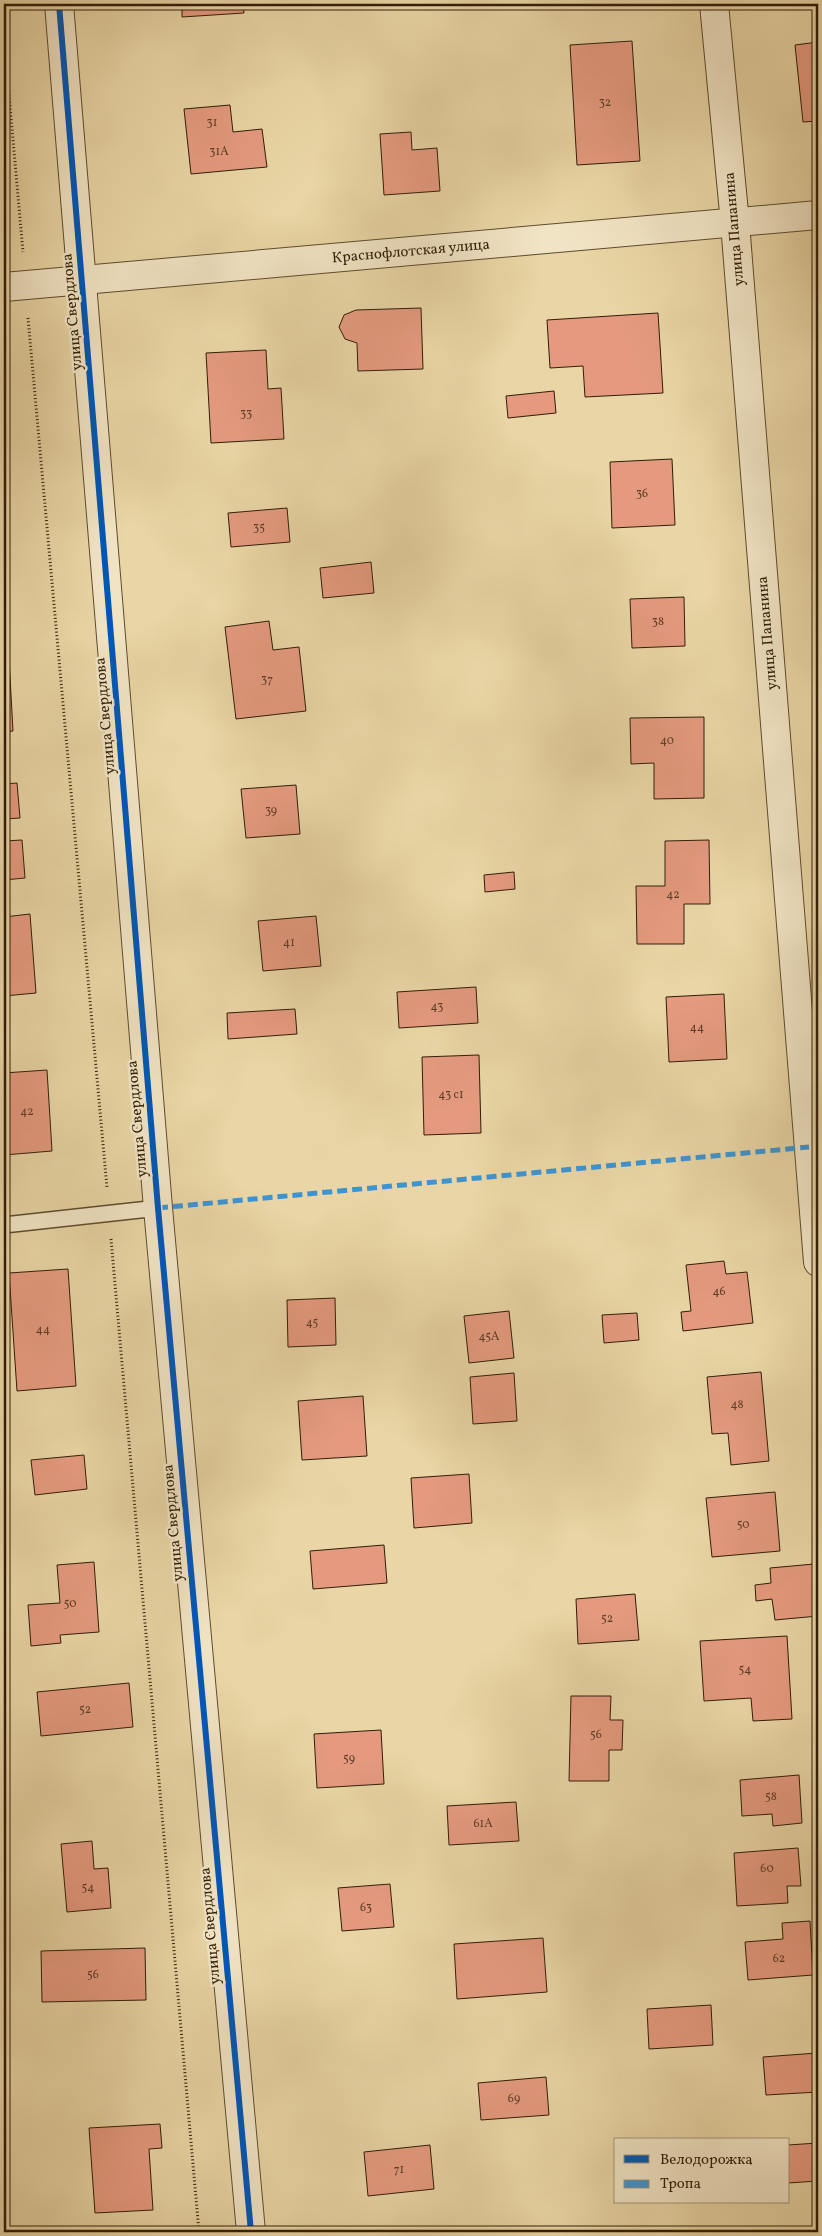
<svg xmlns="http://www.w3.org/2000/svg" width="822" height="2236" viewBox="0 0 822 2236" font-family="Vollkorn,serif">
	<style>
		.building { fill: #e59a7f; stroke: #301e08 }
		.lines { fill: none; stroke-linecap: round; stroke-linejoin: round }
		.service-casing { stroke: #5e4c2f; stroke-width: 18 }
		.minor-casing { stroke: #5e4c2f; stroke-width: 30 }
		.tertiary-casing { stroke: #5e4c2f; stroke-width: 30 }
		.path { stroke: #301e08; stroke-width: 3; stroke-dasharray: 1 2.5; stroke-linecap: butt }
		.service { stroke: #f1e4c4; stroke-width: 15 }
		.minor { stroke: #f1e4c4; stroke-width: 28 }
		.tertiary { stroke: #f1e4c4; stroke-width: 28 }
		.quiet { stroke: #3d94d1; stroke-width: 5; stroke-dasharray: 10 5; stroke-linecap: butt }
		.cycleway-casing { stroke: #f1e4c4; stroke-width: 9 }
		.cycleway { stroke: #0057b8; stroke-width: 6 }
		.labels { text-anchor: middle; dominant-baseline: central; stroke-width: 5; stroke-linejoin: round; paint-order: stroke }
		.number-label { font-size: 12px; fill: #5d3d26 }
		.street-label { font-size: 15px; fill: #301e08; stroke: #f1e4c4 }
	</style>
	<rect width="100%" height="100%" fill="#e9d5a5"/>
	<filter id="stains"><feTurbulence type="fractalNoise" baseFrequency=".004" numOctaves="4"/><feColorMatrix values="0 0 0 0 .2 0 0 0 0 .09 0 0 0 0 .02 0 0 0 .5 -.17"/></filter>
	<radialGradient id="worn" r=".72"><stop offset=".6" stop-color="#630" stop-opacity="0"/><stop offset="1" stop-color="#630" stop-opacity=".3"/></radialGradient>
	<g class="building">
		<polygon points="182,4 243,4 244,13 182,17"/>
		<polygon points="632,41 640,161 577,165 570,45"/>
		<polygon points="818,42 818,121 803,122 795,45"/>
		<polygon points="230,105 233,132 262,129 267,167 191,174 184,109"/>
		<polygon points="411,132 412,150 437,148 440,191 384,195 380,134"/>
		<polygon points="814,298 818,298 818,352"/>
		<polygon points="421,308 423,369 358,371 357,343 345,339 339,327 344,315 356,310"/>
		<polygon points="658,313 663,393 585,397 583,366 550,368 547,320"/>
		<polygon points="266,350 268,389 281,388 284,439 211,443 206,353"/>
		<polygon points="554,391 556,413 508,418 506,396"/>
		<polygon points="672,459 675,525 612,528 610,462"/>
		<polygon points="287,508 290,542 231,547 228,513"/>
		<polygon points="371,562 374,593 323,598 320,568"/>
		<polygon points="684,597 685,646 632,648 630,599"/>
		<polygon points="269,621 273,650 299,647 306,711 236,719 225,627"/>
		<polygon points="4,659 9,659 13,731 4,732"/>
		<polygon points="704,717 704,798 654,799 654,763 631,764 630,718"/>
		<polygon points="17,783 20,818 4,819 4,784"/>
		<polygon points="296,785 300,834 246,838 241,789"/>
		<polygon points="22,840 25,878 4,880 4,841"/>
		<polygon points="709,840 710,904 684,904 684,944 637,944 636,886 665,886 665,841"/>
		<polygon points="514,872 515,889 485,892 484,875"/>
		<polygon points="30,914 36,993 4,996 4,917"/>
		<polygon points="316,916 321,966 263,971 258,921"/>
		<polygon points="476,987 478,1023 399,1028 397,992"/>
		<polygon points="724,994 727,1059 669,1062 666,997"/>
		<polygon points="295,1009 297,1034 228,1039 227,1013"/>
		<polygon points="479,1055 481,1133 424,1135 422,1057"/>
		<polygon points="47,1070 52,1151 4,1155 4,1073"/>
		<polygon points="724,1261 726,1274 747,1272 753,1323 683,1331 681,1312 691,1311 686,1265"/>
		<polygon points="68,1269 76,1386 17,1391 9,1273"/>
		<polygon points="335,1298 336,1345 288,1347 287,1300"/>
		<polygon points="509,1311 514,1358 469,1363 464,1316"/>
		<polygon points="637,1313 639,1340 604,1343 602,1315"/>
		<polygon points="761,1372 769,1461 731,1465 728,1433 712,1434 707,1377"/>
		<polygon points="514,1373 517,1421 473,1424 470,1377"/>
		<polygon points="363,1396 367,1456 302,1460 298,1401"/>
		<polygon points="84,1455 87,1489 35,1495 31,1460"/>
		<polygon points="469,1474 472,1523 414,1528 411,1478"/>
		<polygon points="775,1492 780,1551 712,1557 706,1498"/>
		<polygon points="384,1545 387,1583 313,1589 310,1551"/>
		<polygon points="94,1562 99,1632 60,1635 61,1643 31,1646 28,1605 60,1603 57,1565"/>
		<polygon points="814,1564 818,1616 775,1620 772,1599 756,1601 755,1585 771,1583 770,1568"/>
		<polygon points="635,1594 639,1640 578,1644 576,1599"/>
		<polygon points="787,1636 792,1719 753,1721 751,1698 704,1701 700,1641"/>
		<polygon points="129,1683 133,1727 41,1736 37,1692"/>
		<polygon points="571,1696 611,1696 610,1720 623,1720 622,1750 609,1750 609,1781 569,1781"/>
		<polygon points="381,1730 384,1784 317,1788 314,1734"/>
		<polygon points="799,1775 802,1823 773,1826 772,1814 742,1816 740,1780"/>
		<polygon points="516,1802 519,1841 449,1845 447,1806"/>
		<polygon points="92,1841 94,1869 108,1868 111,1908 67,1912 61,1844"/>
		<polygon points="798,1848 801,1886 787,1886 788,1903 737,1906 734,1853"/>
		<polygon points="390,1884 394,1927 342,1931 338,1888"/>
		<polygon points="810,1921 813,1975 748,1980 745,1942 783,1939 782,1923"/>
		<polygon points="543,1938 547,1992 457,1999 454,1944"/>
		<polygon points="145,1948 146,2000 42,2002 41,1951"/>
		<polygon points="711,2005 713,2045 649,2049 647,2009"/>
		<polygon points="817,2053 818,2092 766,2095 763,2057"/>
		<polygon points="546,2077 549,2115 481,2120 478,2083"/>
		<polygon points="160,2124 162,2148 149,2149 153,2210 95,2213 89,2128"/>
		<polygon points="818,2143 818,2181 788,2183 788,2145"/>
		<polygon points="430,2145 434,2189 368,2196 364,2152"/>
	</g>
	<g class="lines">
		<defs>
			<polyline id="service" points="4,1225 158,1208"/>
			<g id="minor">
				<polyline points="714,4 735,223 818,1262"/>
				<polyline points="4,287 818,215"/>
			</g>
			<polyline id="tertiary" points="59,4 158,1208 251,2232"/>
		</defs>
		<use href="#service" class="service-casing"/>
		<use href="#minor" class="minor-casing"/>
		<use href="#tertiary" class="tertiary-casing"/>
		<g class="path">
			<polyline points="4,39 23,252"/>
			<polyline points="28,318 107,1188"/>
			<polyline points="111,1239 199,2232"/>
		</g>
		<use href="#service" class="service"/>
		<use href="#minor" class="minor"/>
		<use href="#tertiary" class="tertiary"/>
		<polyline class="quiet" points="158,1208 809,1147"/>
		<defs>
			<polyline id="cycleway" points="59,4 158,1208 251,2232"/>
		</defs>
		<use href="#cycleway" class="cycleway-casing"/>
		<use href="#cycleway" class="cycleway"/>
	</g>
	<g class="labels">
		<g class="number-label">
			<text x="605" y="103">32</text>
			<text x="212" y="123">31</text>
			<text x="219" y="152">31А</text>
			<text x="246" y="414">33</text>
			<text x="642" y="494">36</text>
			<text x="259" y="528">35</text>
			<text x="658" y="622">38</text>
			<text x="267" y="680">37</text>
			<text x="667" y="741">40</text>
			<text x="271" y="811">39</text>
			<text x="673" y="895">42</text>
			<text x="289" y="943">41</text>
			<text x="437" y="1007">43</text>
			<text x="697" y="1028">44</text>
			<text x="451" y="1095">43 с1</text>
			<text x="27" y="1112">42</text>
			<text x="719" y="1292">46</text>
			<text x="312" y="1323">45</text>
			<text x="43" y="1330">44</text>
			<text x="489" y="1337">45А</text>
			<text x="737" y="1405">48</text>
			<text x="743" y="1525">50</text>
			<text x="70" y="1604">50</text>
			<text x="607" y="1619">52</text>
			<text x="745" y="1670">54</text>
			<text x="85" y="1710">52</text>
			<text x="596" y="1735">56</text>
			<text x="349" y="1759">59</text>
			<text x="771" y="1797">58</text>
			<text x="483" y="1824">61А</text>
			<text x="767" y="1869">60</text>
			<text x="88" y="1888">54</text>
			<text x="366" y="1908">63</text>
			<text x="779" y="1959">62</text>
			<text x="93" y="1975">56</text>
			<text x="514" y="2099">69</text>
			<text x="399" y="2170">71</text>
		</g>
		<g class="street-label">
			<text transform="translate(735 229) rotate(-95)">улица Папанина</text>
			<text transform="translate(411 252) rotate(-5)">Краснофлотская улица</text>
			<text transform="translate(73 312) rotate(-95)">улица Свердлова</text>
			<text transform="translate(768 633) rotate(-95)">улица Папанина</text>
			<text transform="translate(106 716) rotate(-95)">улица Свердлова</text>
			<text transform="translate(138 1119) rotate(-95)">улица Свердлова</text>
			<text transform="translate(174 1523) rotate(-95)">улица Свердлова</text>
			<text transform="translate(211 1926) rotate(-95)">улица Свердлова</text>
		</g>
	</g>
	<rect width="822" height="2236" fill="none" stroke="#e9d5a5" stroke-width="20"/>
	<rect x="5" y="5" width="812" height="2226" fill="none" stroke="#301e08" stroke-width="2.5"/>
	<rect x="10" y="10" width="802" height="2216" fill="none" stroke="#301e08"/>
	<rect x="614" y="2138" width="175" height="65" fill="#f1e4c4" stroke="#a49579"/>
	<rect x="624" y="2155" width="25" height="8" fill="#0057b8" stroke="#a49579"/>
	<text x="660" y="2164" font-size="15" fill="#301e08">Велодорожка</text>
	<rect x="624" y="2180" width="25" height="8" fill="#3d94d1" stroke="#a49579"/>
	<text x="660" y="2188" font-size="15" fill="#301e08">Тропа</text>
	<rect width="100%" height="100%" filter="url(#stains)"/>
	<rect width="100%" height="100%" fill="url(#worn)"/>
</svg>
